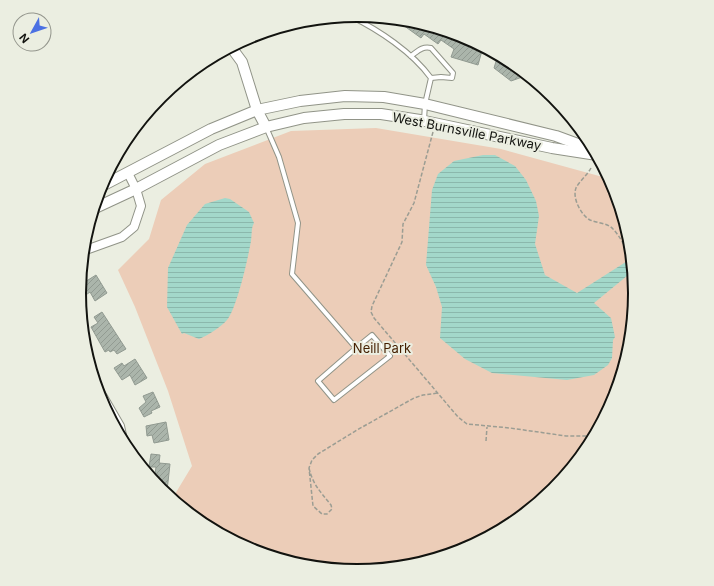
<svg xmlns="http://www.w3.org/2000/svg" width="714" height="586" viewBox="0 0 714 586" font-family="Inter,sans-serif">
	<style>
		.green { fill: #eccdb8 }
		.water { fill: url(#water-rules) }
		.building { fill: url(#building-hatch); stroke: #919a91 }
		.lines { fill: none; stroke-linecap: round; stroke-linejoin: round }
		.service-casing { stroke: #919488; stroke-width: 6 }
		.minor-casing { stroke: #919488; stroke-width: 10 }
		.tertiary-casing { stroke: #919488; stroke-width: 12 }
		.path { stroke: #9b9d93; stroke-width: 1.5; stroke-dasharray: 4 2; stroke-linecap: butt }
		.service { stroke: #fff; stroke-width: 4 }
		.minor { stroke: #fff; stroke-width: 8 }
		.tertiary { stroke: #fff; stroke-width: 10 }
		.labels { text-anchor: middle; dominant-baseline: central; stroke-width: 4; stroke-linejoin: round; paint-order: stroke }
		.street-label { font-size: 13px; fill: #12130f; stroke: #ebeee1 }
		.park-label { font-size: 13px; fill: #441f00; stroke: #ebeee1 }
		.rim { fill: none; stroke: #12130f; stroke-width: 2 }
	</style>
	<defs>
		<pattern id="water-rules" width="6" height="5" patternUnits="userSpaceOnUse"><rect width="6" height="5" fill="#a3d8ca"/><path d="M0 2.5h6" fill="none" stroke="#8bb8ac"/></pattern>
		<pattern id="building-hatch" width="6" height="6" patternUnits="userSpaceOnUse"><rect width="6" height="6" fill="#abb5ab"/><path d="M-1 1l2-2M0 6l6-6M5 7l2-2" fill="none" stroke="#929b92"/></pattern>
	</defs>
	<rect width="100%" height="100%" fill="#ebeee1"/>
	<polygon class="green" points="376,128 501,149 610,179 614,187 630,239 635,293 630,347 614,400 588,448 553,490 511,524 463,550 411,566 357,571 303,566 250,550 202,524 172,499 192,466 168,391 135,307 118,270 149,239 161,200 205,164 291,131"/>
	<g class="water">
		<polygon points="483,155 495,155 515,166 526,180 536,201 539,216 535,244 545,275 577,293 632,258 633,271 594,303 611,318 615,337 613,340 612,358 608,365 594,375 567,380 492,373 465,359 440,338 442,307 436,287 426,265 432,190 438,174 454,161"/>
		<path d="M225,198L230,199L249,212L254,223C251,228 252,235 251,241C248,258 237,308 227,320C221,327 207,336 199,339L184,333L182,334L167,307L168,268L187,225L205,204Z"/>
	</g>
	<g class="building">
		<polygon points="406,20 464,36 483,47 478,65 451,57 454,49 441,40 438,44 424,34 421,38 403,25"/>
		<polygon points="498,55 512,62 528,75 511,81 494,68"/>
		<polygon points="96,275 107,293 95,301 90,292 83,297 79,290 80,285"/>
		<polygon points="102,312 126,349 117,354 114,350 110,352 109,350 105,352 91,327 98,323 94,317"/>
		<polygon points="135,359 147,378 135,385 130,375 122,380 114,368 122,363 124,366"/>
		<polygon points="153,392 160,407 151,411 152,413 144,417 139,408 146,402 143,396"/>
		<polygon points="166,422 169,440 154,443 152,435 147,436 146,426"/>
		<polygon points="151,454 160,455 159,463 170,464 167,491 164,490 164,492 156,485 158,474 155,474 156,467 149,467"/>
	</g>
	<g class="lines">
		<defs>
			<g id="service">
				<path d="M350,16C379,30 412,52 431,78L425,104L424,120"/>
				<polyline points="232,48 243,44 252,36"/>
				<path d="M411,56C418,51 422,46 431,48L453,73L452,78L441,77L431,78"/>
				<polyline points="266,127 279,157 298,223 292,274 356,348 318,381 334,400 390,356 372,335 356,348"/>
			</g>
			<g id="minor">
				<polyline points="83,251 122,237 134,227 141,206 136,189 128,173"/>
				<polyline points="95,383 120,426 124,444"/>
			</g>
			<g id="tertiary">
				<polyline points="231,47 242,62 257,110 266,127"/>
				<polyline points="100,187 211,129 257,110 300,101 345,96 384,97 425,104 556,136 594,150"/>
				<polyline points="93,209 136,189 219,145 266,127 304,118 344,114 381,114 420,120 552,148 597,155"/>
			</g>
		</defs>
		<use href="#service" class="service-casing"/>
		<use href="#minor" class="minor-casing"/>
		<use href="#tertiary" class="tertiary-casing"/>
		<g class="path">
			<polyline points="545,99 547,91"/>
			<polyline points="433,132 414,203 403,224 402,242 372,306 371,312 374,318 458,417 467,424 510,428 566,436 594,436"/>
			<path d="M591,168C588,174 578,183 576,188C572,198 581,215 590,220C597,223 608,223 613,229C620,236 626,249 632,258"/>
			<polyline points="486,441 487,427"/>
			<path d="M309,468C313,485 320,491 331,505L332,509L327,514H322L313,506L309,468L312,460L318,454L357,430L414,398L423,395L438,393"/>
		</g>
		<use href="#service" class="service"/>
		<use href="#minor" class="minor"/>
		<use href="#tertiary" class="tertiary"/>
	</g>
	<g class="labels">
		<g class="street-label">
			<text transform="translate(467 131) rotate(11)">West Burnsville Parkway</text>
		</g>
		<g class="park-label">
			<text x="382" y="348">Neill Park</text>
		</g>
	</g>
	<path d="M0 0H714V586H0ZM86 293a271 271 0 1 1 542 0a271 271 0 1 1-542 0Z" fill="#ebeee1" fill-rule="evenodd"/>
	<path class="rim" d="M86 293a271 271 0 1 1 542 0a271 271 0 1 1-542 0Z"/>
	<g transform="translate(32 32) rotate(230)"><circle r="19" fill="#ebeee1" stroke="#94968d"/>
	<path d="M0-3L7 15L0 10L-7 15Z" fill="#4b70e3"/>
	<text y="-6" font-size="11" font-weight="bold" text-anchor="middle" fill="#12130f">N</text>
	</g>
</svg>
